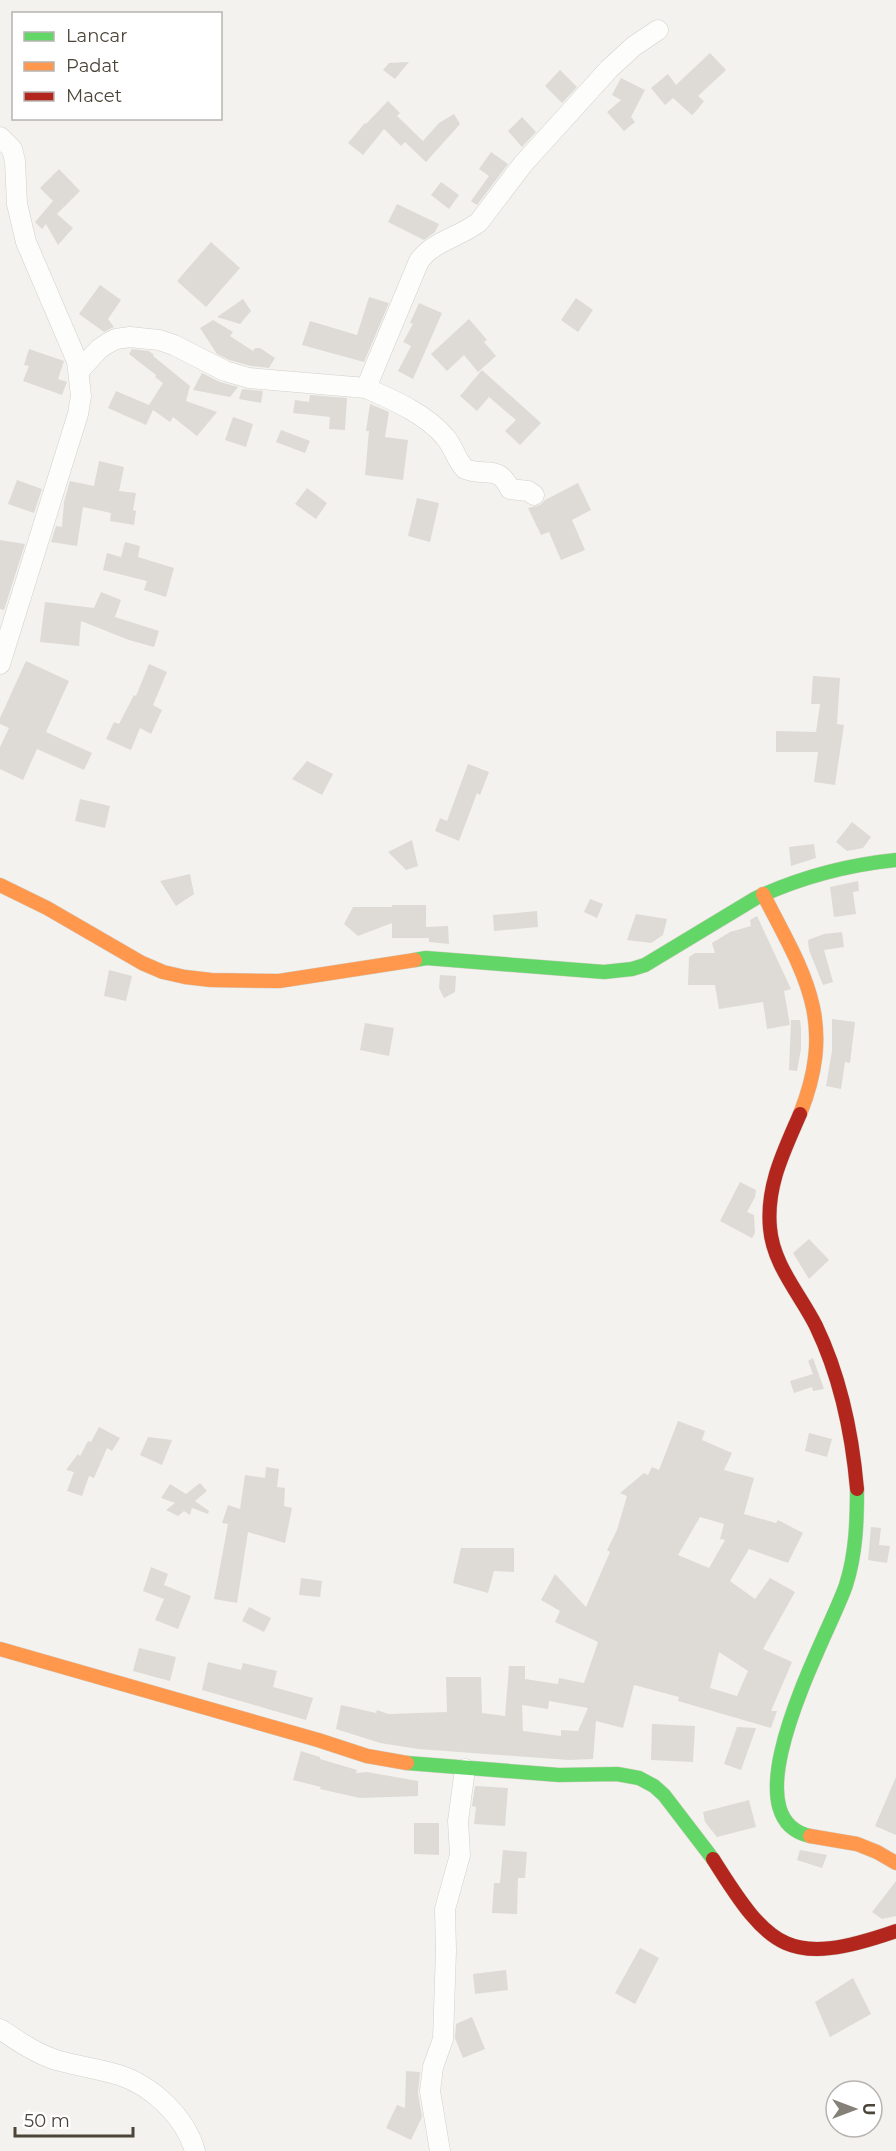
<svg xmlns="http://www.w3.org/2000/svg" width="896" height="2151" viewBox="0 0 896 2151" font-family="Montserrat,sans-serif">
	<style>
		.building { fill: #dedbd6; fill-rule: evenodd }
		.lines { fill: none; stroke-linecap: round; stroke-linejoin: round }
		.street-casing { stroke: #d2d0cb; stroke-width: 21 }
		.fast-casing { stroke: #d3cfc5; stroke-width: 15 }
		.slow-casing { stroke: #d3cfc5; stroke-width: 15 }
		.jam-casing { stroke: #d3cfc5; stroke-width: 15 }
		.street { stroke: #fdfdfc; stroke-width: 20 }
		.fast { stroke: #63d668; stroke-width: 14 }
		.slow { stroke: #ff974d; stroke-width: 14 }
		.jam { stroke: #b3261e; stroke-width: 14 }
	</style>
	<rect width="100%" height="100%" fill="#f4f2ee"/>
	<g class="building">
		<polygon points="710,53 726,70 698,96 704,101 697,110 692,115 673,98 665,105 651,88 668,74 676,85"/>
		<polygon points="409,62 395,79 383,70 389,63"/>
		<polygon points="560,70 577,87 562,103 545,86"/>
		<polygon points="621,78 645,90 631,117 635,122 624,131 607,112 621,100 612,95"/>
		<polygon points="388,101 400,113 397,116 423,141 439,123 454,114 460,124 426,162 405,142 401,146 384,129 363,155 348,143 365,123 366,124"/>
		<polygon points="522,117 536,132 522,147 508,131"/>
		<polygon points="491,152 508,164 477,205 471,201 489,176 479,169"/>
		<polygon points="59,169 80,191 57,214 73,228 58,245 46,224 42,229 35,222 53,201 40,188"/>
		<polygon points="441,182 459,195 449,209 431,195"/>
		<polygon points="397,204 439,224 435,232 424,240 388,222"/>
		<polygon points="211,242 240,268 206,307 177,281"/>
		<polygon points="100,285 121,300 108,319 114,327 104,332 79,314"/>
		<polygon points="369,297 389,303 364,362 302,345 310,321 357,335"/>
		<polygon points="576,298 593,310 578,332 561,320"/>
		<polygon points="243,299 251,311 240,324 217,317"/>
		<polygon points="419,303 442,313 413,379 398,371 411,346 403,342 413,324 410,323"/>
		<polygon points="469,319 487,340 484,342 496,356 478,372 464,355 447,371 431,354"/>
		<polygon points="213,320 233,332 230,336 253,351 255,348 260,348 275,358 269,368 251,366 229,360 217,354 200,328"/>
		<polygon points="29,349 64,361 58,379 67,382 62,395 23,381 29,366 24,365"/>
		<polygon points="132,349 149,351 154,355 153,356 190,386 186,401 217,412 197,436 173,417 170,422 153,410 146,425 108,408 116,391 149,405 163,383 155,377 156,375 129,354"/>
		<polygon points="482,370 541,423 520,445 505,431 516,420 489,397 477,411 460,396"/>
		<polygon points="202,373 220,382 238,387 230,397 193,390"/>
		<polygon points="242,389 263,391 261,403 239,399"/>
		<polygon points="310,395 347,398 345,430 329,429 330,417 293,413 295,400 309,402"/>
		<polygon points="370,404 389,412 385,437 408,440 403,480 365,475 369,431 366,431"/>
		<polygon points="233,417 253,424 246,447 225,440"/>
		<polygon points="281,430 310,441 305,453 276,442"/>
		<polygon points="99,461 124,467 119,491 136,493 133,510 136,511 134,525 110,521 111,513 83,507 77,546 51,542 56,526 62,527 64,502 70,481 94,486"/>
		<polygon points="17,480 42,489 34,513 8,504"/>
		<polygon points="578,483 591,510 572,520 585,550 561,560 549,532 541,535 528,508 540,505 545,500"/>
		<polygon points="307,488 327,503 316,519 295,504"/>
		<polygon points="417,498 439,503 430,542 408,536"/>
		<polygon points="0,540 25,544 4,610 0,609"/>
		<polygon points="125,542 140,546 138,557 174,568 166,597 144,590 147,581 103,570 107,553 121,557"/>
		<polygon points="101,592 121,600 115,617 159,631 154,647 129,640 81,621 79,646 40,642 45,602 94,608"/>
		<polygon points="26,661 69,681 46,732 92,753 84,770 37,749 23,780 0,769 0,747 9,728 0,724 0,718"/>
		<polygon points="149,664 167,672 153,705 162,710 151,734 140,728 131,750 106,739 114,722 119,724 134,695 136,696"/>
		<polygon points="813,676 840,678 837,724 844,725 835,785 814,782 818,752 776,752 776,731 816,732 820,704 811,704"/>
		<polygon points="307,761 333,774 322,795 292,779"/>
		<polygon points="468,764 489,772 480,795 477,793 459,841 435,831 440,818 447,821"/>
		<polygon points="80,799 110,806 105,828 75,821"/>
		<polygon points="852,822 871,837 863,848 847,851 836,842"/>
		<polygon points="412,840 418,866 406,870 388,852"/>
		<polygon points="814,844 816,858 791,866 789,847"/>
		<polygon points="190,874 194,894 176,906 160,881"/>
		<polygon points="858,881 859,891 853,892 856,914 834,917 830,887"/>
		<polygon points="590,899 603,904 597,918 584,912"/>
		<polygon points="392,905 426,905 426,927 448,926 449,944 429,942 429,938 392,938 392,923 358,936 344,924 353,907 392,907"/>
		<polygon points="537,911 538,927 494,931 493,915"/>
		<polygon points="636,914 667,919 663,935 651,943 627,940"/>
		<polygon points="757,916 791,989 784,991 790,1025 767,1029 763,1002 719,1009 715,985 688,985 689,957 695,953 715,953 712,943 730,932 751,926 750,920"/>
		<polygon points="842,932 844,947 824,950 833,982 823,985 809,950 808,940 824,934"/>
		<polygon points="109,970 132,976 126,1001 104,996"/>
		<polygon points="440,975 456,976 455,992 444,998 439,988"/>
		<polygon points="832,1019 855,1022 850,1063 845,1062 841,1089 826,1086 832,1051"/>
		<polygon points="791,1020 800,1020 801,1028 801,1049 797,1071 789,1070"/>
		<polygon points="365,1023 394,1028 389,1056 360,1050"/>
		<polygon points="740,1182 756,1190 755,1197 747,1212 754,1215 755,1233 752,1238 720,1221"/>
		<polygon points="809,1239 829,1260 809,1279 793,1253"/>
		<polygon points="813,1358 824,1389 813,1391 812,1387 794,1393 790,1381 813,1374 808,1361"/>
		<path d="M678,1421L705,1431L702,1440L732,1453L724,1470L754,1478L744,1514L776,1523L778,1520L803,1533L788,1563L749,1549L730,1581L755,1599L770,1578L795,1592L763,1649L792,1662L771,1711H777L771,1728L678,1701L679,1697L634,1685L623,1728L596,1721L593,1759L569,1760L418,1749L380,1743L336,1729L341,1705L376,1713L377,1710L388,1714L447,1712L446,1677H481L482,1713L505,1716L509,1666H525V1679L558,1684L559,1678L584,1683L598,1642L555,1622L560,1611L541,1600L555,1574L586,1607L610,1552L607,1550L617,1530L627,1496L620,1493L644,1473L648,1475L652,1467L659,1470ZM700,1517L724,1524L720,1539L725,1540L709,1568L678,1555ZM719,1652L748,1671L737,1696L710,1688ZM549,1701L588,1708L578,1731L561,1730V1736L523,1731L522,1705L548,1709Z"/>
		<polygon points="99,1427 120,1438 112,1451 107,1448 94,1478 89,1476 82,1496 67,1491 74,1472 66,1470 78,1454 80,1456 88,1441 91,1442"/>
		<polygon points="809,1433 832,1439 827,1457 805,1451"/>
		<polygon points="148,1437 172,1440 162,1465 140,1455"/>
		<polygon points="266,1467 279,1469 277,1487 285,1488 284,1506 292,1508 285,1543 248,1532 237,1603 214,1599 228,1524 222,1523 228,1505 240,1509 245,1475 265,1478"/>
		<polygon points="200,1483 207,1491 195,1501 209,1511 208,1514 192,1508 190,1515 184,1511 178,1516 166,1510 175,1503 161,1498 170,1484 186,1494"/>
		<polygon points="871,1527 881,1528 879,1545 890,1546 887,1563 868,1560"/>
		<polygon points="461,1548 514,1548 514,1572 494,1571 488,1593 453,1583"/>
		<polygon points="151,1567 168,1574 164,1585 191,1596 178,1629 155,1620 164,1599 143,1591"/>
		<polygon points="301,1578 322,1581 320,1597 299,1595"/>
		<polygon points="249,1607 271,1618 264,1632 242,1621"/>
		<polygon points="139,1648 176,1657 170,1681 133,1671"/>
		<polygon points="208,1662 241,1670 243,1663 277,1671 273,1687 313,1698 306,1720 202,1690"/>
		<polygon points="652,1724 695,1726 693,1762 651,1760"/>
		<polygon points="737,1727 756,1728 741,1770 724,1764"/>
		<polygon points="301,1751 320,1757 320,1759 357,1770 356,1773 367,1772 418,1781 418,1796 360,1798 320,1789 321,1787 293,1780"/>
		<polygon points="896,1777 896,1835 875,1826"/>
		<polygon points="475,1786 508,1788 505,1826 474,1824 476,1807 472,1806"/>
		<polygon points="749,1800 756,1827 717,1837 705,1822 703,1812"/>
		<polygon points="414,1823 439,1823 439,1855 414,1854"/>
		<polygon points="503,1850 527,1852 525,1878 518,1878 517,1914 492,1913 494,1883 500,1883"/>
		<polygon points="800,1850 827,1855 822,1868 797,1860"/>
		<polygon points="896,1881 896,1916 882,1919 872,1912"/>
		<polygon points="640,1948 659,1958 635,2004 615,1993"/>
		<polygon points="506,1970 508,1990 475,1994 473,1974"/>
		<polygon points="853,1978 871,2014 830,2037 815,2002"/>
		<polygon points="472,2017 485,2049 463,2058 455,2038 456,2024"/>
		<polygon points="406,2071 420,2072 418,2093 422,2117 411,2140 386,2128 397,2105 405,2108"/>
	</g>
	<g class="lines">
		<defs>
			<g id="street">
				<polyline points="0,137 12,149 15,161 17,204 26,242 77,361 81,396 78,414 0,664"/>
				<path d="M79,371L99,349L108,343L116,339L130,337L159,340L174,345L225,371L249,378L366,388L419,261C433,241 460,237 479,222L523,164L609,69L634,46L658,30"/>
				<path d="M366,388C393,400 426,414 445,437C454,447 456,460 465,469C486,477 498,464 510,489L528,491L534,495"/>
				<path d="M0,2029C18,2041 35,2053 56,2060C77,2066 99,2069 119,2075C153,2086 185,2117 195,2151"/>
				<polyline points="440,2151 430,2091 433,2067 443,2039 446,1951 445,1909 460,1855 458,1821 465,1769"/>
			</g>
			<g id="fast">
				<path d="M415,960L426,958L604,972L632,969L645,965L756,898C801,877 847,865 896,860"/>
				<polyline points="407,1763 559,1775 617,1774 639,1778 654,1786 664,1795 713,1859"/>
				<path d="M810,1836C724,1817 831,1631 846,1585C856,1554 857,1521 857,1489"/>
			</g>
			<g id="slow">
				<polyline points="0,885 47,908 142,963 163,972 185,977 211,980 279,981 415,960"/>
				<path d="M763,894C805,975 837,1021 800,1114"/>
				<polyline points="0,1649 318,1740 367,1756 407,1763"/>
				<polyline points="810,1836 857,1844 877,1852 896,1863"/>
			</g>
			<g id="jam">
				<path d="M800,1114C784,1151 766,1186 770,1228C773,1265 800,1294 816,1326C841,1378 852,1432 857,1489"/>
				<path d="M713,1859C770,1950 789,1968 896,1931"/>
			</g>
		</defs>
		<use href="#street" class="street-casing"/>
		<use href="#fast" class="fast-casing"/>
		<use href="#slow" class="slow-casing"/>
		<use href="#jam" class="jam-casing"/>
		<use href="#street" class="street"/>
		<use href="#fast" class="fast"/>
		<use href="#slow" class="slow"/>
		<use href="#jam" class="jam"/>
	</g>
	<rect x="12" y="12" width="210" height="108" fill="#ffffff" stroke="#b7b4b0" stroke-width="1.5"/>
	<rect x="24" y="32" width="30" height="9" fill="#63d668" stroke="#b7b4b0" stroke-width="1.5"/>
	<text x="66" y="42" font-size="18" fill="#4b4439">Lancar</text>
	<rect x="24" y="62" width="30" height="9" fill="#ff974d" stroke="#b7b4b0" stroke-width="1.5"/>
	<text x="66" y="72" font-size="18" fill="#4b4439">Padat</text>
	<rect x="24" y="92" width="30" height="9" fill="#b3261e" stroke="#b7b4b0" stroke-width="1.5"/>
	<text x="66" y="102" font-size="18" fill="#4b4439">Macet</text>
	<g transform="translate(854 2109) rotate(90)"><circle r="28" fill="#ffffff" stroke="#b7b4b0" stroke-width="1.5"/>
	<path d="M0-4.5L10 22L0 15L-10 22Z" fill="#868178"/>
	<text y="-9" font-size="16" font-weight="bold" text-anchor="middle" fill="#4b4439">U</text>
	</g>
	<path d="M15 2127v9h118v-9" fill="none" stroke="#4b4439" stroke-width="3"/>
	<text x="24" y="2127" font-size="18" fill="#4b4439" stroke="#ffffff" stroke-width="4.5" paint-order="stroke">50 m</text>
</svg>
